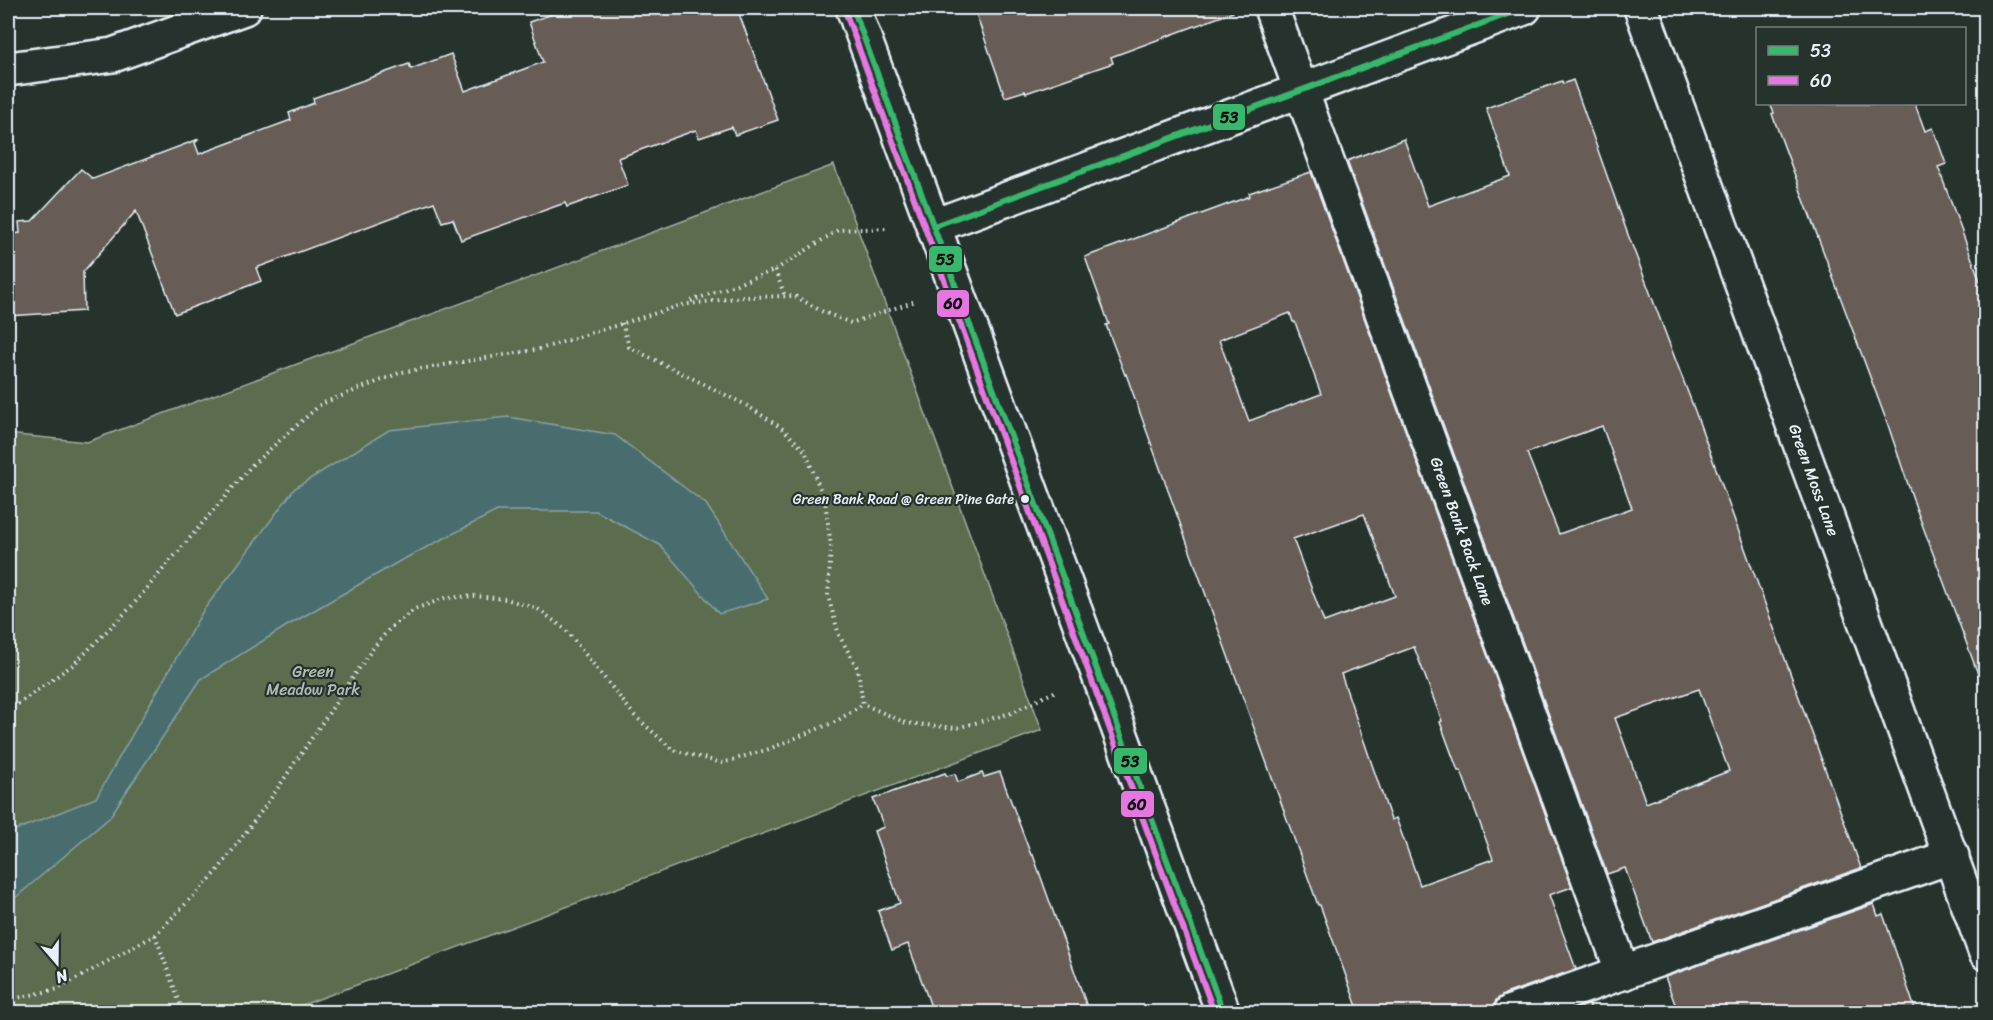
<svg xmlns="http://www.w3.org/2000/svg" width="1993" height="1020" viewBox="0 0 1993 1020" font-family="Sriracha,sans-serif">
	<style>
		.green { fill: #5c6d4f; stroke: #a2afa4; stroke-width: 1.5 }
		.water { fill: #496d6e; stroke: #89a2a5; stroke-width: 1.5 }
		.building { fill: #685c57; stroke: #e8f1f8; stroke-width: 1.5; fill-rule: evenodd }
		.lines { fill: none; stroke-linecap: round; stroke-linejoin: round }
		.minor-casing { stroke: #e8f1f8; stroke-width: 38 }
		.path { stroke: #e8f1f8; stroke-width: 4; stroke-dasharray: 1.5 4.5; stroke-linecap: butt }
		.minor { stroke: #26332d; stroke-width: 33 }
		.bus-1-casing { stroke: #26332d; stroke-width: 10 }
		.bus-2-casing { stroke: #26332d; stroke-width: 10 }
		.bus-1 { stroke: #37b86c; stroke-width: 6 }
		.bus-2 { stroke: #e677e2; stroke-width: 6 }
		.bus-dot { fill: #e8f1f8; stroke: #26332d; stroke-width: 2 }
		.labels { text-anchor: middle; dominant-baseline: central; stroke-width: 4.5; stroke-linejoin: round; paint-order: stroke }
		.bus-label { font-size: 14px; fill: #e8f1f8; stroke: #26332d; text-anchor: end }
		.street-label { font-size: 16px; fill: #e8f1f8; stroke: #26332d }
		.park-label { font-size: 16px; fill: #b0bcb4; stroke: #26332d }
		.line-badge { stroke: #26332d; stroke-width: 2 }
		.pale-badge-label { font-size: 16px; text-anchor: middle; font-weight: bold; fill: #111 }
	</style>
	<rect width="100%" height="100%" fill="#26332d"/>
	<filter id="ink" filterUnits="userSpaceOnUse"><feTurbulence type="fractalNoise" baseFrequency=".0167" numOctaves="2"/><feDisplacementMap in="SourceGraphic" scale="12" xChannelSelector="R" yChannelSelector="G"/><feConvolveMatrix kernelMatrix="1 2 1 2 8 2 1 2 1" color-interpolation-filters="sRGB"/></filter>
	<g filter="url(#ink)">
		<polygon class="green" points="834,165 1042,730 284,1012 8,1012 8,434 87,442"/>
		<polygon class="water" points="508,417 615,435 706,504 768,599 719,614 660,545 596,511 497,511 400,561 285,627 201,679 109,818 8,904 8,833 96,798 203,611 295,488 389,430"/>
		<g class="building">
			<polygon points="570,8 737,8 778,120 735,135 732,127 699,138 696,130 618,158 628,185 567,207 565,203 461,240 453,219 442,222 434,202 256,268 261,281 175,314 136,211 83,272 84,311 8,316 8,235 20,233 19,222 32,221 81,169 93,179 199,139 195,143 199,154 291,120 289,113 314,103 313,98 409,64 411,69 451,54 465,91 543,62 529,22"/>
			<polygon points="974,8 1090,8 1091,13 1106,8 1232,8 1233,12 1111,57 1113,63 1026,93 1025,91 1005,97"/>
			<path d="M1573,80L1627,232L1695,411L1861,868L1652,942L1625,868L1607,874L1347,161L1404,139L1428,206L1510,176L1486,108L1562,81L1563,84ZM1602,426L1632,508L1559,534L1527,453ZM1699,689L1729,771L1646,803L1615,718Z"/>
			<polygon points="1770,104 1915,104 1925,131 1933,128 1946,164 1938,167 1986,297 1986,681 1981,682 1916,508 1888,425 1772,114 1774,113"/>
			<path d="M1311,172L1572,887L1549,895L1576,969L1505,994L1496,1000L1493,1012H1359L1320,905H1318L1126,374L1125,375L1106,325L1109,324L1085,257L1250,196L1249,193ZM1290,313L1293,322H1295L1321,394L1249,421L1219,340ZM1364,514L1395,596L1324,622L1293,539ZM1414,647L1442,721L1440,722L1458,771H1461L1493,859L1420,885L1396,818L1391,820L1341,674Z"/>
			<polygon points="1000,772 1031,855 1033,855 1089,1012 933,1012 908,944 892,950 878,911 900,903 874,831 884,827 873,799 945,773 947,776 955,774 958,782 982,773 984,777"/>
			<polygon points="1874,904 1878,916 1883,914 1916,1012 1678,1012 1665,977"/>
			<polygon points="1589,1004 1592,1012 1566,1012"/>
		</g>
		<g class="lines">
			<defs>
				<g id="minor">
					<polyline points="853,8 1223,1012"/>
					<polyline points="1271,8 1623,973"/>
					<polyline points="1641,8 1986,953"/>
					<polyline points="8,69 113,55 244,8"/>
					<polyline points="934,226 1524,8"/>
					<polyline points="1511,1012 1952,856"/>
				</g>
			</defs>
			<use href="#minor" class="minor-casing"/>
			<g class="path">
				<polyline points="775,270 785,296"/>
				<polyline points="691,301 775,270 838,230 888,228"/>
				<polyline points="622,323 629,347 746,405 783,429 805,451 825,501 831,546 828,596 839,635 858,669 863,704 906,723 957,728 1011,713 1058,690"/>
				<polyline points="8,711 74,664 131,607 252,465 321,404 402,372 540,349 682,305 743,297 795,296 821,311 851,323 916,301"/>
				<polyline points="155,935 183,1012"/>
				<polyline points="8,1000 58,989 155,935 215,874 269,801 373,648 391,627 415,609 445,598 474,596 506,599 538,609 565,629 635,716 673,750 722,763 769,749 837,721 863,704"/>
			</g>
			<use href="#minor" class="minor"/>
			<defs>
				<g id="bus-1">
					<polyline points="853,8 1223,1012"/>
					<polyline points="934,226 1524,8"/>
				</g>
				<polyline id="bus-2" points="845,11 1214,1012"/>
			</defs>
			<use href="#bus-1" class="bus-1-casing"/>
			<use href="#bus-2" class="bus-2-casing"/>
			<use href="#bus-1" class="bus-1"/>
			<use href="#bus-2" class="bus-2"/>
		</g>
	</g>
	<circle class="bus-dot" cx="1025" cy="499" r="5"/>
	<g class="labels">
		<g class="bus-label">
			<text x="1014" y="499">Green Bank Road @ Green Pine Gate</text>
		</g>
		<g class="street-label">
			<text transform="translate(1814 480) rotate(70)">Green Moss Lane</text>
			<text transform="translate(1462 531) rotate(70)">Green Bank Back Lane</text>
		</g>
		<g class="park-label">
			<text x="313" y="671">Green<tspan x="313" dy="18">Meadow Park</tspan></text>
		</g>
	</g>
	<g class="line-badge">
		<rect x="1212" y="103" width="34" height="28" rx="6" fill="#37b86c"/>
		<rect x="928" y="245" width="35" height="28" rx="6" fill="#37b86c"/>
		<rect x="936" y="289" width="34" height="29" rx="6" fill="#e677e2"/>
		<rect x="1113" y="747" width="35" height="28" rx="6" fill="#37b86c"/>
		<rect x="1120" y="790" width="35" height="28" rx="6" fill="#e677e2"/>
	</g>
	<g class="pale-badge-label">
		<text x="1229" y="123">53</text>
		<text x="945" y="265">53</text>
		<text x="953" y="309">60</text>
		<text x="1130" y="767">53</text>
		<text x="1137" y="810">60</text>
	</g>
	<rect width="1993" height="1020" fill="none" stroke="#26332d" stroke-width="30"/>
	<rect x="15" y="15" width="1963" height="990" fill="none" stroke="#e8f1f8" stroke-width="2" filter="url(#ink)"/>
	<rect x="1756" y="27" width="210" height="78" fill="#26332d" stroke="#747f7e" stroke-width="1.5"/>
	<rect x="1768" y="46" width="30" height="9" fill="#37b86c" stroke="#747f7e" stroke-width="1.5"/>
	<text x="1810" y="57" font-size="18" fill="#e8f1f8">53</text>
	<rect x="1768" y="76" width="30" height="9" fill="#e677e2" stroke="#747f7e" stroke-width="1.5"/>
	<text x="1810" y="87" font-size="18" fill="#e8f1f8">60</text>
	<g transform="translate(57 963) rotate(160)" stroke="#26332d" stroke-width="4.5" paint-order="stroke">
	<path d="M0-4.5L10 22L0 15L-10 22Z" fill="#e8f1f8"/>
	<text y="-9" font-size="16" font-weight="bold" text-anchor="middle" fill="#e8f1f8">N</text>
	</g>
</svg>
